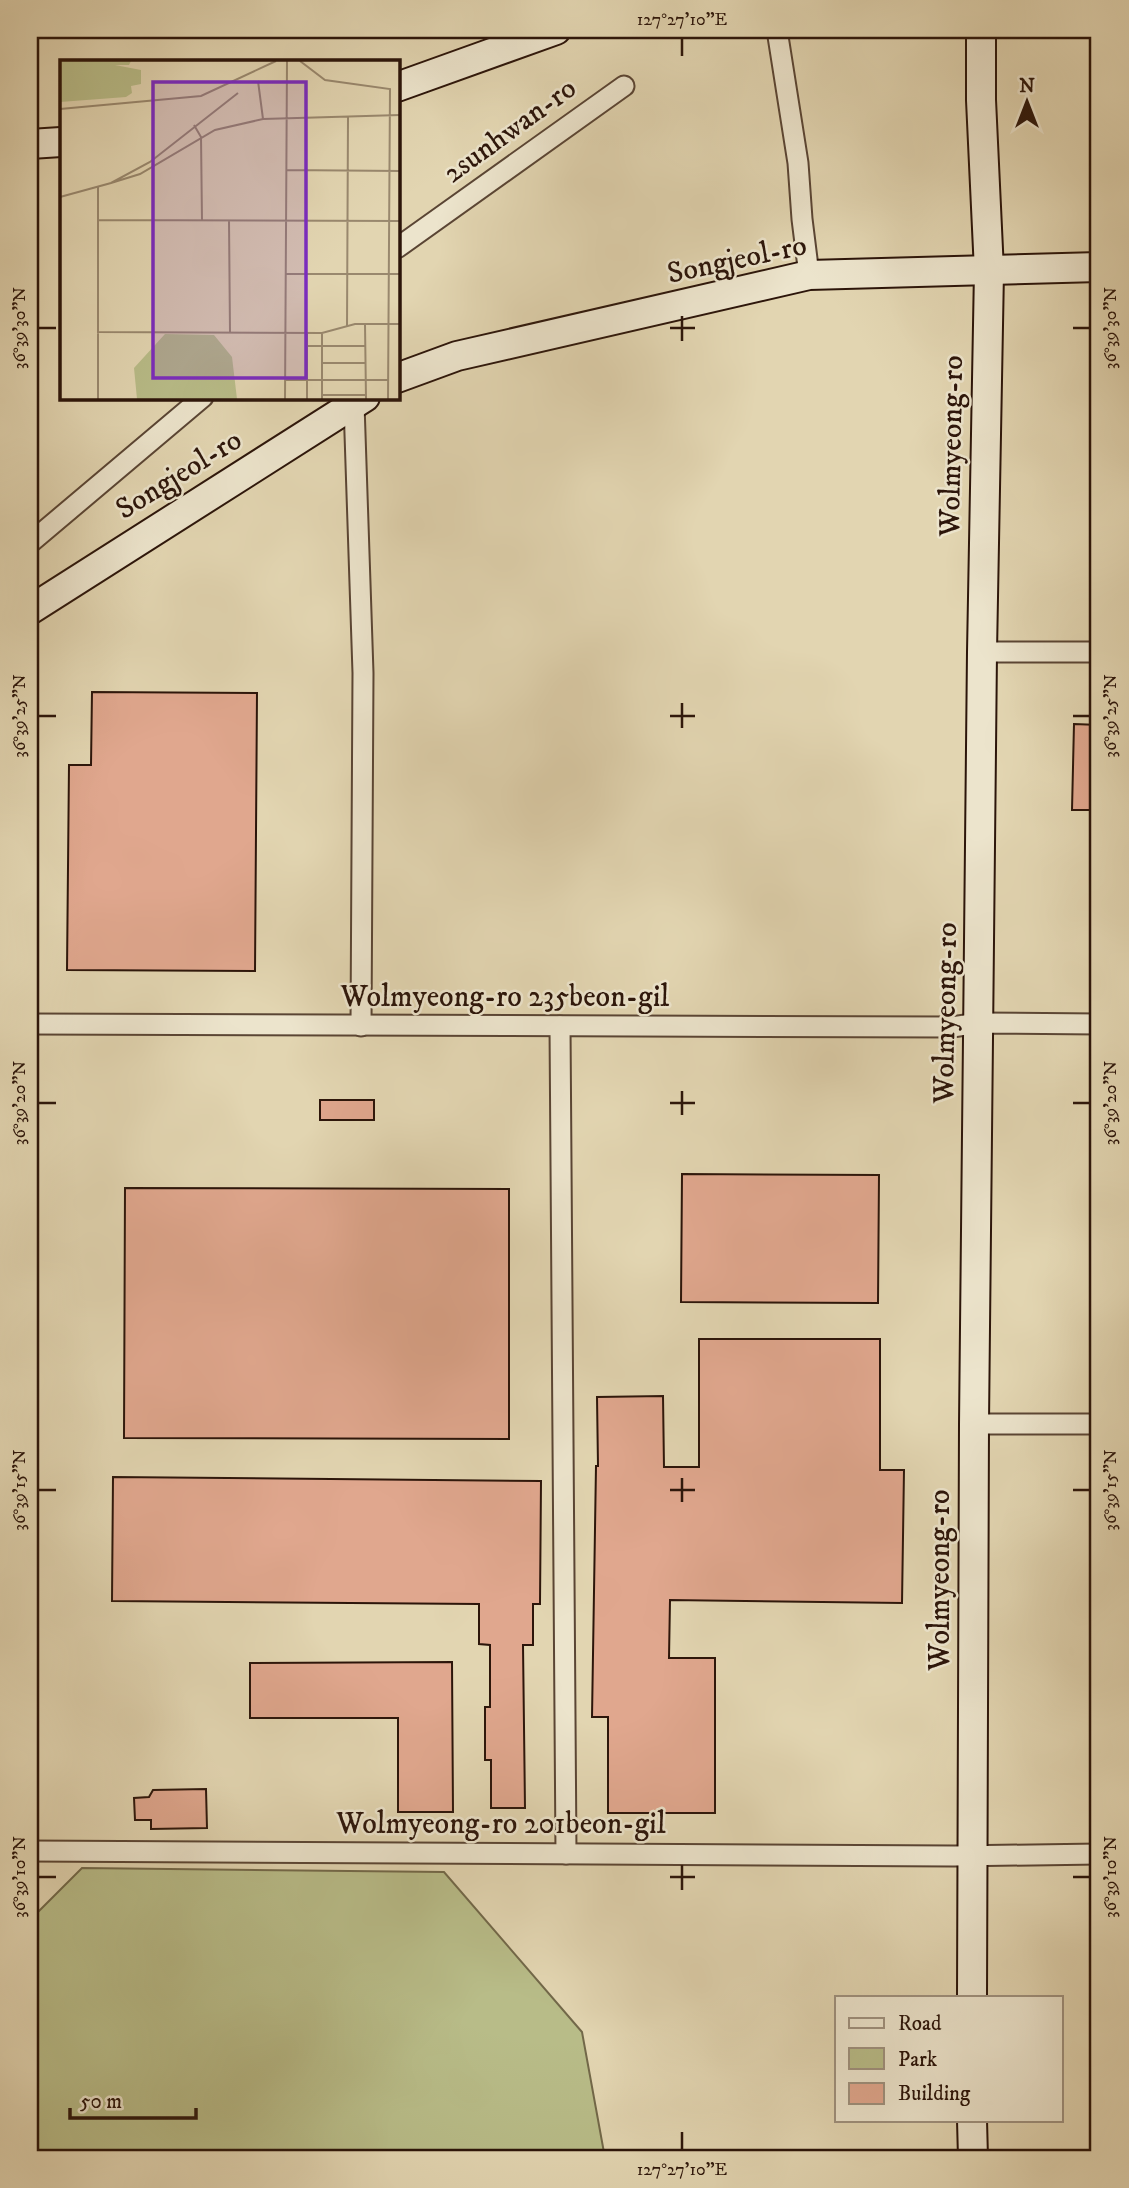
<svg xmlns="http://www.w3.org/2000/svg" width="1129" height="2188" viewBox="0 0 1129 2188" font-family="'IM FELL DW Pica',serif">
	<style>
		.green { fill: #b8bc88; stroke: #726849; stroke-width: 2 }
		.building { fill: #e0a78e; stroke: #2c150a; stroke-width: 2 }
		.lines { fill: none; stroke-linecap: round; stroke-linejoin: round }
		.street-casing { stroke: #5a4534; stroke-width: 23 }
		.secondary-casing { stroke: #2c150a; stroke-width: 32 }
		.street { stroke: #ece4cc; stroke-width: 19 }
		.secondary { stroke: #ece4cc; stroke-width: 28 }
		.ticks { fill: none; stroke: #2c150a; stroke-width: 2.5 }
		.labels { text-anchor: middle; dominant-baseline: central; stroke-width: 5; stroke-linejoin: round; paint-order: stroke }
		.street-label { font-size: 30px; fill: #2c150a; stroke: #ece4cc }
		.inset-road { fill: none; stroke: #99886e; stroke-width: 2 }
		.view { fill: #7b2cbf; fill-opacity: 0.15; stroke: #7b2cbf; stroke-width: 3.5 }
		.inset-edge { fill: none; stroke: #2c150a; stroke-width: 3.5 }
		.neatline { fill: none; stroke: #2c150a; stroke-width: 2.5 }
		.ticks-label { font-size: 18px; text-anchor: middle; fill: #2c150a }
	</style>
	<rect width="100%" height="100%" fill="#e2d5b1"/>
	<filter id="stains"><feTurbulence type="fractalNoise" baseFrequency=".00286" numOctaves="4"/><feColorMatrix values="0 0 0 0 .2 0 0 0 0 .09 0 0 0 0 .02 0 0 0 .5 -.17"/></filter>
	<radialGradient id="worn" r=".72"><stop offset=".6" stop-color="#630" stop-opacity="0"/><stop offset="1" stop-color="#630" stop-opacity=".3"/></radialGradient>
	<polygon class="green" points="82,1868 444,1872 582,2032 605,2158 30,2158 30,1920"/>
	<g class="building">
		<polygon points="92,692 257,693 255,971 67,970 69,765 91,765"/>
		<polygon points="1074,724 1099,725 1099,810 1072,810"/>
		<rect x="320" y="1100" width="54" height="20"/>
		<polygon points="682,1174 879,1175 878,1303 681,1302"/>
		<polygon points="125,1188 509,1189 509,1439 124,1438"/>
		<polygon points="699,1339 880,1339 880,1470 904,1470 902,1603 670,1600 669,1658 715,1658 715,1813 608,1813 608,1717 592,1717 596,1466 598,1466 597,1397 663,1396 664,1467 699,1467"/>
		<polygon points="113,1477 541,1481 540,1604 533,1604 533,1645 523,1645 525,1808 491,1808 491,1760 485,1760 485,1707 490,1707 490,1645 479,1644 479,1604 112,1601"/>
		<polygon points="452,1662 453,1812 398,1812 398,1718 250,1718 250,1663"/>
		<polygon points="206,1789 207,1828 151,1829 151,1820 135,1820 134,1798 149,1797 153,1790"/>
	</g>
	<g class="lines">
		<defs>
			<g id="street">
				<polyline points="777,30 798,163 802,219 809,275"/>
				<polyline points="397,248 624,86"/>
				<polyline points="349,397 354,404 363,673 361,1026"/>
				<polyline points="30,543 203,397"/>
				<polyline points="982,652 1099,652"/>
				<polyline points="30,1024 952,1027 979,1023 1099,1024"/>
				<polyline points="560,1026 566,1854"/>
				<polyline points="974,1424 1099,1424"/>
				<polyline points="30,1851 954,1856 1099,1854"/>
			</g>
			<g id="secondary">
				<polyline points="397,87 556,30"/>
				<polyline points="30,144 61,142"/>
				<polyline points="397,378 457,356 809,275 1099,267"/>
				<polyline points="30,610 365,397"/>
				<polyline points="972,1997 974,1424 982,652 989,271 981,100 981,30"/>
				<polyline points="972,2120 973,2158"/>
			</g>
		</defs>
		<use href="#street" class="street-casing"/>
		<use href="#secondary" class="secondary-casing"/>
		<use href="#street" class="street"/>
		<use href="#secondary" class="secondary"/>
	</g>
	<path class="ticks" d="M682,38V56M682,316V341M38,328H56M670,328H695M1073,328H1090M682,703V728M38,716H56M670,716H695M1073,716H1090M682,1091V1115M38,1103H56M670,1103H695M1073,1103H1090M682,1478V1502M38,1490H56M670,1490H695M1073,1490H1090M682,1865V1890M38,1877H56M670,1877H695M1073,1877H1090M682,2132V2150"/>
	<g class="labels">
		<g class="street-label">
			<text transform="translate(510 131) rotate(-36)">2sunhwan-ro</text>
			<text transform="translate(737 260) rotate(-12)">Songjeol-ro</text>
			<text transform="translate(952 446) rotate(-89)">Wolmyeong-ro</text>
			<text transform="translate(179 475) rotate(-32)">Songjeol-ro</text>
			<text x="505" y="997">Wolmyeong-ro 235beon-gil</text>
			<text transform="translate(946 1013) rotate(-89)">Wolmyeong-ro</text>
			<text transform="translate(940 1580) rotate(-90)">Wolmyeong-ro</text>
			<text x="501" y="1824">Wolmyeong-ro 201beon-gil</text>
		</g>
	</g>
	<g transform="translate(60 60)">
		<rect width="340" height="340" fill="#e2d5b1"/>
		<path d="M0,1H71L69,5H55L81,10V24L71,26L72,33L66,37L0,42ZM105,274L154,275L172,297L177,339H77L74,308Z" fill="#b8bc88"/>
		<path class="inset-road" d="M240,1L265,20L330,29L328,339M198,21L203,59M0,49L141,36L216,1M134,65L141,77L142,161M226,110L340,111M51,123L80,114L155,70L203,59L340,55M0,137L51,123L90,102L178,33M38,160L340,161M169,161L170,272M225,214H340M305,264L306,339M287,266L288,57M37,272L262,273L295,264H340M262,273V339M247,286H305M262,303H306M225,320H328M262,335H306M38,339V127M225,339L227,1M247,339V272"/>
		<path class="view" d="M93,22H246V318H93Z"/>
		<rect width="340" height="340" class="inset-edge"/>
	</g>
	<rect width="1129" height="2188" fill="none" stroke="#e2d5b1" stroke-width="77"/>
	<rect x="835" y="1996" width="228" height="126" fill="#ece4cc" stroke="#9f917e" stroke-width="2"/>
	<rect x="849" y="2018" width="35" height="10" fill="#ece4cc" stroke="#9f917e" stroke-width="2"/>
	<text x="898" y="2030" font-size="21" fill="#2c150a">Road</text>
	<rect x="849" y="2048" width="35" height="21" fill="#b8bc88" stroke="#9f917e" stroke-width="2"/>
	<text x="898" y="2066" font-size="21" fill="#2c150a">Park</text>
	<rect x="849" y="2083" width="35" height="21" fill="#e0a78e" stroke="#9f917e" stroke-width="2"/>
	<text x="898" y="2100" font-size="21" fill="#2c150a">Building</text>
	<g transform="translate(1027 102)" stroke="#ece4cc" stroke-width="5" paint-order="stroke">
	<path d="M0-5L12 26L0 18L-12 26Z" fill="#2c150a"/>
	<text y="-10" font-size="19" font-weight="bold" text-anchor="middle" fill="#2c150a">N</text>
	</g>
	<path d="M70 2108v10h126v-10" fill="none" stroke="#2c150a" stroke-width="3.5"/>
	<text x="80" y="2108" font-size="21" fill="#2c150a" stroke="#ece4cc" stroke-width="5" paint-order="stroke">50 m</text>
	<rect x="38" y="38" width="1052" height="2112" class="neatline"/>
	<g class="ticks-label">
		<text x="682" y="25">127°27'10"E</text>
		<text transform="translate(19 328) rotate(-90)" y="6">36°39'30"N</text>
		<text transform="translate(1110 328) rotate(-90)" y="6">36°39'30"N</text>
		<text transform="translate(19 716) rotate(-90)" y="6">36°39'25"N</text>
		<text transform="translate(1110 716) rotate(-90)" y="6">36°39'25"N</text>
		<text transform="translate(19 1103) rotate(-90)" y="6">36°39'20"N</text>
		<text transform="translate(1110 1103) rotate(-90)" y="6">36°39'20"N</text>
		<text transform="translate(19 1490) rotate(-90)" y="6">36°39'15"N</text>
		<text transform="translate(1110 1490) rotate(-90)" y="6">36°39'15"N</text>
		<text transform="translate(19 1877) rotate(-90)" y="6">36°39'10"N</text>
		<text transform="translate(1110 1877) rotate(-90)" y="6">36°39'10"N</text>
		<text x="682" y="2175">127°27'10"E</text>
	</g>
	<rect width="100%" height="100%" filter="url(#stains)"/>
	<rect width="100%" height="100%" fill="url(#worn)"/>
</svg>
